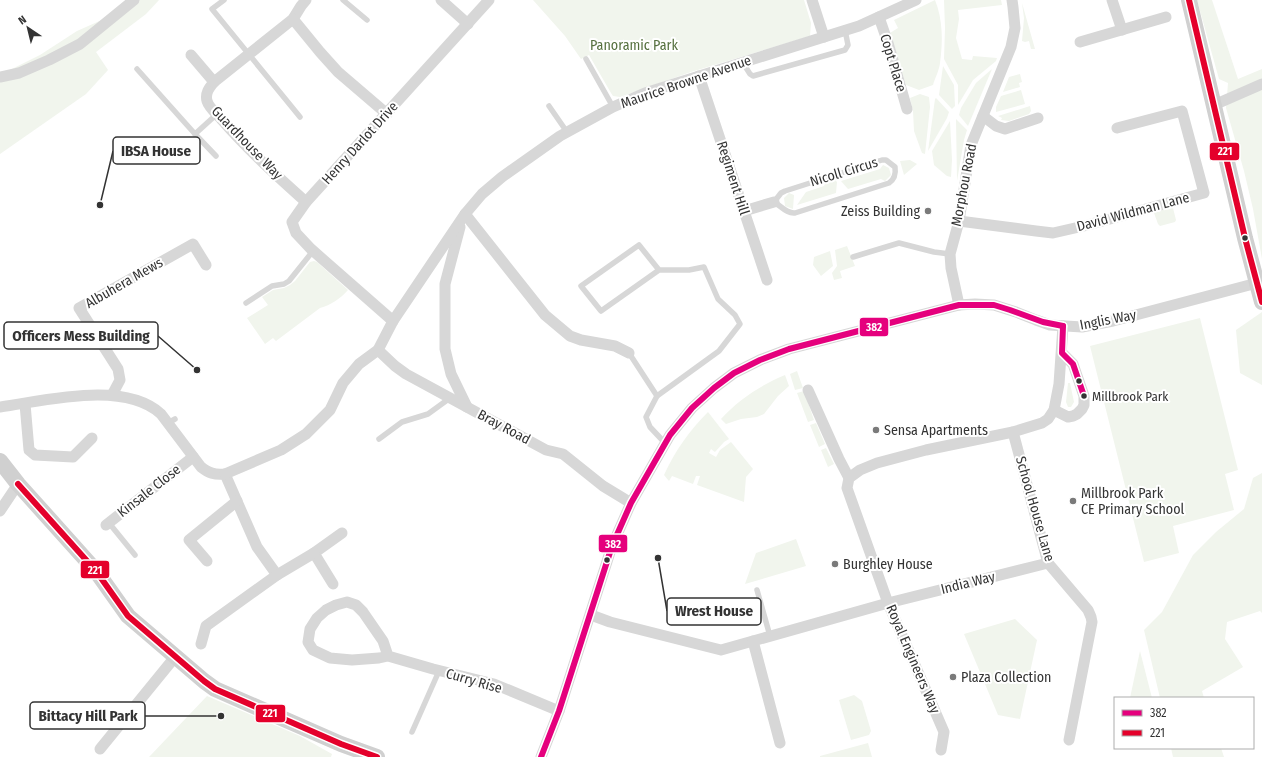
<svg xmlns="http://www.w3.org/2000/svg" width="1262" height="757" viewBox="0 0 1262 757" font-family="'Fira Sans Condensed',sans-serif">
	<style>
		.green { fill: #f1f5ed }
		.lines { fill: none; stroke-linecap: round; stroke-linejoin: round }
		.lane { stroke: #d7d7d7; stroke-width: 5.5 }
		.street { stroke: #d7d7d7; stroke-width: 11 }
		.secondary { stroke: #d0d0d0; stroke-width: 16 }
		.bus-1-casing { stroke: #fff; stroke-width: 9 }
		.bus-2-casing { stroke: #fff; stroke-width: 9 }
		.bus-1 { stroke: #e5007d; stroke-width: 6 }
		.bus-2 { stroke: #e4002b; stroke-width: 6 }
		.poi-dot { fill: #7a7a7a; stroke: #fff; stroke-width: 1.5 }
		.bus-dot { fill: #333; stroke: #fff; stroke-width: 1.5 }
		.labels { text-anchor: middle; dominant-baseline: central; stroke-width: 4; stroke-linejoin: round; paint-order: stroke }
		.bus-label { font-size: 13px; fill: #333; stroke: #fff; text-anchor: start }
		.park-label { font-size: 14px; fill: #56703f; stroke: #fff }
		.street-label { font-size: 14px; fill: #333; stroke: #fff }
		.poi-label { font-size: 14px; fill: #333; stroke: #fff; text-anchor: start }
		.leader { fill: none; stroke: #333; stroke-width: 1.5 }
		.callout-dot { fill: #333; stroke: #fff; stroke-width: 1.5 }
		.callout { fill: #fff; stroke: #333; stroke-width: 1.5 }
		.callout-label { font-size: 15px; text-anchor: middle; font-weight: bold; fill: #333 }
		.line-badge { stroke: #fff; stroke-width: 1.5 }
		.badge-label { font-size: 11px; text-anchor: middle; font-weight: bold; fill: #fff }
	</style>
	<rect width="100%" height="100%" fill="#fff"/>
	<g class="green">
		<polygon points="136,0 159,0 146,14 96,52 108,70 86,94 0,154 0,75 40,55 77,31 104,19"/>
		<polygon points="533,0 804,0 811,23 810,36 691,72 620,97 613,96 611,93 589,55 581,59 565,36"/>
		<path d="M935,0C943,20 943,42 940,63C939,71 935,78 933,85L919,90L906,85L890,33L898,28L894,20Z"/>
		<polygon points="944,0 1001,0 1002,5 958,10 959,19 956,38 962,59 972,60 973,56 997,58 996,61 973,80 958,105 958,85 944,59 945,28"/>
		<polygon points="1197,0 1212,0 1238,79 1262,69 1262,259 1253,209 1244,171 1226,108 1228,83 1219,79"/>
		<polygon points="1022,3 1035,49 1031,49 1029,41 1025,42 1022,41 1024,18"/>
		<polygon points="943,66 954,85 955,106 952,109 939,95"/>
		<polygon points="992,69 968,126 959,115 961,108 976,83"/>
		<polygon points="1020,74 1022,82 1019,83 1020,87 1003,92 1009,77"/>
		<polygon points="1021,90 1025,104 996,112 996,107 1001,96"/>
		<polygon points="920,94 929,97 930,107 925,154 922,153 914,131 913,111 910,98"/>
		<polygon points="936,98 949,112 947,118 928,151 935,99"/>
		<polygon points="1030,106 1031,111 1029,114 1009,121 1001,120 1002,118 998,116"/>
		<polygon points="956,119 967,130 964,140 957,181"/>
		<polygon points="950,121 952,160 951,177 947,176 934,165 932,151"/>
		<polygon points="910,160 917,164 904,175 900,161"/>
		<polygon points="883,165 889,168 891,175 885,181 881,179 848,189 841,181 880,169"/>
		<polygon points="834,179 837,182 836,193 797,205 806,192 824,186 826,182"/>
		<polygon points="789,193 794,195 793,209 785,206 784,198"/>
		<polygon points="1171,206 1173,208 1176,220 1175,222 1160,226 1158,224 1154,213 1156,210"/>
		<polygon points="847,246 855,266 840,271 842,278 834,280 832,273 837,266 835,250"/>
		<polygon points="830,251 833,266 821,276 813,265 814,257"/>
		<path d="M314,261L317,262L348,290C340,299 331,305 320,308L276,341L273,338L265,344L247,318L268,305L262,297L273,290L284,288L290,285L295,281L310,262Z"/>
		<polygon points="1262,312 1262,385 1240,373 1236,330"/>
		<polygon points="1200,318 1238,470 1225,474 1234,510 1173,526 1179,553 1144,562 1090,346"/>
		<polygon points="797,371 803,388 795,390 790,374"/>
		<path d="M785,375L789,386L778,396L764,414L757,417L741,419L726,424L721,419C739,399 761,385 785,375Z"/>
		<polygon points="1068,383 1070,383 1074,402 1071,407 1068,407 1066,402"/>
		<polygon points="804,391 814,420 808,422 797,393"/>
		<path d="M708,412L729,439L724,442L715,452L711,449L709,453L716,457L720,450L731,442L753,469L746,477L744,502L697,485L700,476H696L693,484L672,476L669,481L664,475C675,451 689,431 708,412Z"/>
		<polygon points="816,423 825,444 819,447 810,425"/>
		<polygon points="826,448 834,464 828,467 821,450"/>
		<polygon points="1262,473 1262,613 1260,611 1227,622 1225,639 1243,667 1202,691 1204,698 1160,698 1144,630 1162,612 1193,555 1216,532 1244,509 1253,478"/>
		<polygon points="796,539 806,566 745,584 756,553"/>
		<polygon points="1015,619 1037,640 1020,719 998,715 964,634"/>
		<polygon points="1140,651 1152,698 1130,698"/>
		<polygon points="854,695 862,701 871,731 869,735 851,740 839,700"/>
		<polygon points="207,696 300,736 332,754 331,757 149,757"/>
		<polygon points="868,743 872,757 820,757 820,756"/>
		<polygon points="1171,748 1221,748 1224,757 1173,757"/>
	</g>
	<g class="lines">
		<g class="lane">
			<polyline points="224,0 212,9 300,117"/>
			<polyline points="343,0 367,20"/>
			<polyline points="586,59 613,107"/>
			<polyline points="743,63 750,74 753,76 845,50 848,45 845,30"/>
			<polyline points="137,69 195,134 217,114"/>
			<polyline points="549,106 567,132"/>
			<polyline points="195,134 216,156"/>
			<path d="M882,160H886L895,167C896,174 895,179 889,183L795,213C787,214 781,206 774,202L781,193L785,191Z"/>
			<polyline points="853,257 899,243 934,252 950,254"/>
			<polyline points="659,270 639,245 581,286 601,311 659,270 689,270 704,267 718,299 735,315 740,324 719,351 657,396 646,417 650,427 665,443"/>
			<polyline points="246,303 272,286 284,284 289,281 313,251"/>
			<polyline points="629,353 657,396"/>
			<polyline points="168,423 175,419"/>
			<polyline points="379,439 402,422 428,414 450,398"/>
			<polyline points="109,523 135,555"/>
			<polyline points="757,590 770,636"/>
			<polyline points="412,732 439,671"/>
		</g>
		<g class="street">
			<path d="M306,0L301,6L293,19L214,82C209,88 205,93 207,101C209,108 218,115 222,120C248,150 277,176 306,202"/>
			<polyline points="441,0 468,24"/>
			<polyline points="812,0 824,37"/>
			<polyline points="1112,0 1122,30"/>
			<polyline points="879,17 888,43 907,109"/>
			<polyline points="293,19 320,52 338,72 387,114"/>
			<polyline points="1080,42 1166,17"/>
			<polyline points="191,55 214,82"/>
			<polyline points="699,76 767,280"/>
			<polyline points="0,77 19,73 49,60 80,44 134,0"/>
			<polyline points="1214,105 1262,84"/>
			<polyline points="983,116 996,126 1005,129 1038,118"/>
			<polyline points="744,211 774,202"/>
			<polyline points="465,214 545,315 570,336 581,340 615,346 629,353"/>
			<polyline points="959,221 1036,231 1053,233 1088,225 1204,193 1182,111 1117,128"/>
			<polyline points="460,227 445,284 445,349 451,374 467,407"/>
			<polyline points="959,305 951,268 950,254 959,221 971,145 1011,47 1015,28 1013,7 1012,0"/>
			<polyline points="393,321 311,249 296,233 292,222 306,202 489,0"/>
			<polyline points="378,350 395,366 406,374 546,450 563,454 603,486 631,503"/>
			<polyline points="808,390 839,459 849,478"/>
			<polyline points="112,395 120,380 118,369 79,308 193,244 206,265"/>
			<polyline points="25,404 29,450 35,455 73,457 92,438"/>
			<path d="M0,407C45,401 124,380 161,414L201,467C209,473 214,475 225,474L257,547L277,575"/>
			<polyline points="1054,410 1068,417 1073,416 1077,414 1082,409 1084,405 1084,396 1073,364 1062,353"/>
			<polyline points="1013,432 1048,563 1088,610 1091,617 1092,622 1069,740"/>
			<polyline points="225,474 281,450 306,434 330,410 343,383 359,364 378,350 393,321 465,214 482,194 502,177 560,136 613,107 645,93 859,26 916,0"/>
			<polyline points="0,511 18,484"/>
			<polyline points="106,525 193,457"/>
			<polyline points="207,561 189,540 237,501"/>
			<polyline points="333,584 314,553 342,533"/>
			<polyline points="591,615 610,622 721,650 888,603 1048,563"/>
			<polyline points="753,641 780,743"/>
			<polyline points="201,644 206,626 277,575 314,553"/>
			<polyline points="388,656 383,641 363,612 356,605 347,602 336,605 326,610 317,618 310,629 308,642 313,650 330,658 352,660 379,658 388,656 433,669 494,684 559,711"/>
			<polyline points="100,749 175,657"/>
			<polyline points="941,750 944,732 888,603 847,488 849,478 860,470 877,463 926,450 1013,432 1042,423 1048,419 1054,410 1059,384 1063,326"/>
			<polyline points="541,757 559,711 612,546 631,503 670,435 692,408 714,388 734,373 760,360 789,349 959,305 975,304 994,305 1016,312 1036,320 1050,325 1082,327 1113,321 1257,283"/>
		</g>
		<g class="secondary">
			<polyline points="1189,0 1245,238 1262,302"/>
			<polyline points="0,461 18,484 96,571 128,616 204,681 215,689 341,744 377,757"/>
		</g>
		<defs>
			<g id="bus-1">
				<polyline points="1063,326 1062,353 1073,364 1084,396"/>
				<polyline points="541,757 559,711 612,546 631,503 670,435 692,408 714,388 734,373 760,360 789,349 959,305 994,305 1010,310 1043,322 1063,326"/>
			</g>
			<g id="bus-2">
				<polyline points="1189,0 1245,238 1262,302"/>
				<polyline points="18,484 96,571 128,616 204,681 215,689 341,744 377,757"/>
			</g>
		</defs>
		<use href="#bus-1" class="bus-1-casing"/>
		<use href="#bus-2" class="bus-2-casing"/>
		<use href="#bus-1" class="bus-1"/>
		<use href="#bus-2" class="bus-2"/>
	</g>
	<g class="poi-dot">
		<circle cx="928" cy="211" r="4"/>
		<circle cx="876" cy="430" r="4"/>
		<circle cx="1073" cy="501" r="4"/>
		<circle cx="835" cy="564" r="4"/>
		<circle cx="953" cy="677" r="4"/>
	</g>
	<g class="bus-dot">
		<circle cx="1245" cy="238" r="3.5"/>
		<circle cx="1079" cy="381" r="3.5"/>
		<circle cx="1084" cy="396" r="3.5"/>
		<circle cx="607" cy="560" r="3.5"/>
	</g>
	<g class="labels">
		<g class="bus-label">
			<text x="1092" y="396">Millbrook Park</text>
		</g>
		<g class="park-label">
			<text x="634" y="45">Panoramic Park</text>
		</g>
		<g class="street-label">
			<text transform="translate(893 63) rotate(73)">Copt Place</text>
			<text transform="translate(686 82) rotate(-19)">Maurice Browne Avenue</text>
			<text transform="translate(247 143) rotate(46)">Guardhouse Way</text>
			<text transform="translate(360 143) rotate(-48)">Henry Darlot Drive</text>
			<text transform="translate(844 172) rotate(-17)">Nicoll Circus</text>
			<text transform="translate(733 178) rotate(72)">Regiment Hill</text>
			<text transform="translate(964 185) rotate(-79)">Morphou Road</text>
			<text transform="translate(1133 212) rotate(-15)">David Wildman Lane</text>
			<text transform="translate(124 283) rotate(-30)">Albuhera Mews</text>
			<text transform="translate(1108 320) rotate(-11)">Inglis Way</text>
			<text transform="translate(504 427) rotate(28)">Bray Road</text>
			<text transform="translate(149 491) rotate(-38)">Kinsale Close</text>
			<text transform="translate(1035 509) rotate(74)">School House Lane</text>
			<text transform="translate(968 583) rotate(-14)">India Way</text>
			<text transform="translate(913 659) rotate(67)">Royal Engineers Way</text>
			<text transform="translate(474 681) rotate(16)">Curry Rise</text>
		</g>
		<g class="poi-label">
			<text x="920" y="211" text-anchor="end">Zeiss Building</text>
			<text x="884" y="430">Sensa Apartments</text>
			<text x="1081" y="493">Millbrook Park<tspan x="1081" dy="16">CE Primary School</tspan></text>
			<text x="843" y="564">Burghley House</text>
			<text x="961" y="677">Plaza Collection</text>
		</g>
	</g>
	<path class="leader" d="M100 205L113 151M197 370L158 336M658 558L667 611M221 716L145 716"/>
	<g class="callout-dot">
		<circle cx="100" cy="205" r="4"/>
		<circle cx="197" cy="370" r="4"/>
		<circle cx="658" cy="558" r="4"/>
		<circle cx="221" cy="716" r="4"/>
	</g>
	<g class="callout">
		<rect x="113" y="137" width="87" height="27" rx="4"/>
		<rect x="4" y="322" width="154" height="27" rx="4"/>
		<rect x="667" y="598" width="94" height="27" rx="4"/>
		<rect x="30" y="702" width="115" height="27" rx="4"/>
	</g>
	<g class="callout-label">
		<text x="156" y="156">IBSA House</text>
		<text x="81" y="341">Officers Mess Building</text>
		<text x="714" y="616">Wrest House</text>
		<text x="88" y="721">Bittacy Hill Park</text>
	</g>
	<g class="line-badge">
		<rect x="1209" y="142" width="31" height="19" rx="4" fill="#e4002b"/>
		<rect x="859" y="317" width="30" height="20" rx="4" fill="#e5007d"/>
		<rect x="598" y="534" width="30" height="19" rx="4" fill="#e5007d"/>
		<rect x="80" y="560" width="30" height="19" rx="4" fill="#e4002b"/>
		<rect x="255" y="704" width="31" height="19" rx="4" fill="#e4002b"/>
	</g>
	<g class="badge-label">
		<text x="1225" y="155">221</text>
		<text x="874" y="331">382</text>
		<text x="613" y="548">382</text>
		<text x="95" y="574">221</text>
		<text x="270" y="717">221</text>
	</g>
	<rect x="1114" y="697" width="140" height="52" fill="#ffffff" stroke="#adadad"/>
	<rect x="1122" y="710" width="20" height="6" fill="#e5007d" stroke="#adadad"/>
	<text x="1150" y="717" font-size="12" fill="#333333">382</text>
	<rect x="1122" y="730" width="20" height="6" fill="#e4002b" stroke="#adadad"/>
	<text x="1150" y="737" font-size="12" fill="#333333">221</text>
	<g transform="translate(28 28) rotate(325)" stroke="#ffffff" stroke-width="3" paint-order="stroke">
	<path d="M0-3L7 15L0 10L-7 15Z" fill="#333333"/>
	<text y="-6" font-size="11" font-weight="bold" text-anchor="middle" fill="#333333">N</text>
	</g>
</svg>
